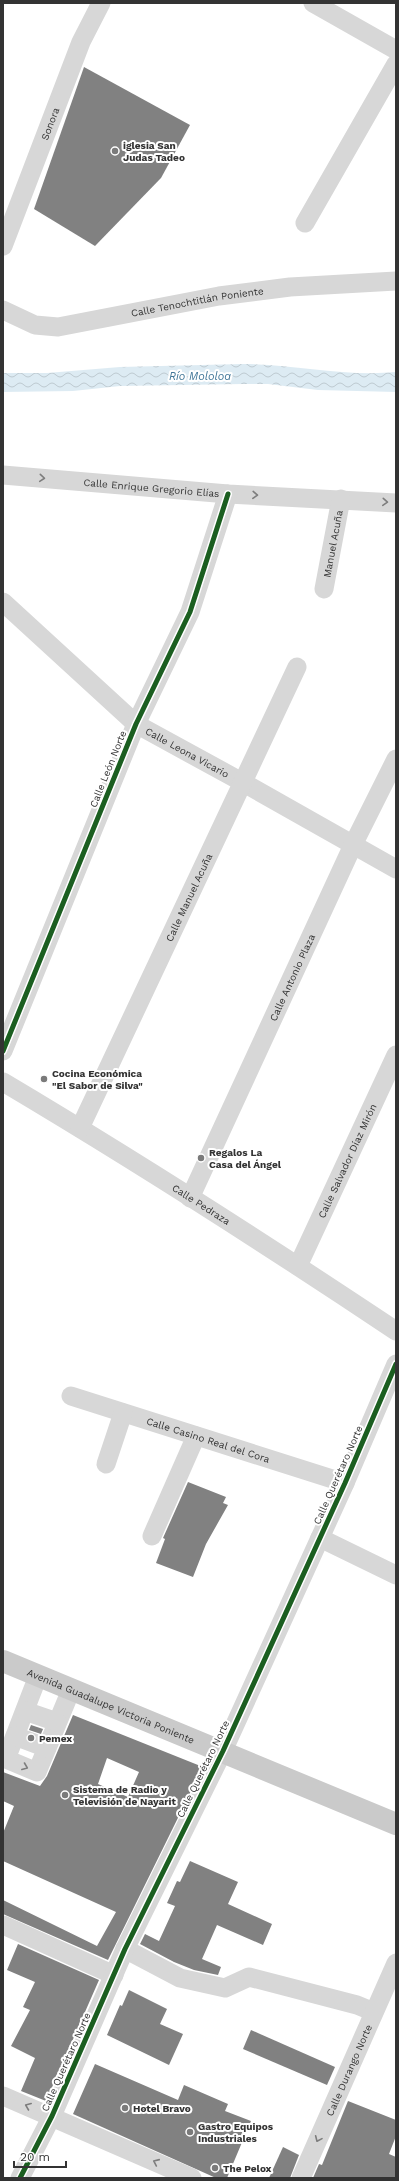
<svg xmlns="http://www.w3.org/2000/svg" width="399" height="2181" viewBox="0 0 399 2181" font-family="'Work Sans',sans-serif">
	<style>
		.water { fill: url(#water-waves) }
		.building { fill: #818181; fill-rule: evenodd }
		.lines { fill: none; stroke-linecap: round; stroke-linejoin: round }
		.minor { stroke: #d7d7d7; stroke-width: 19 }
		.major { stroke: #cacaca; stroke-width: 22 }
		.cycleway-casing { stroke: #fff; stroke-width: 8 }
		.cycleway { stroke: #1b5e20; stroke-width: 5 }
		.oneway { stroke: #7d7d7d }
		.poi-dot { fill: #7a7a7a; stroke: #fff; stroke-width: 1.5 }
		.labels { text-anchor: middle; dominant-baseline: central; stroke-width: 4; stroke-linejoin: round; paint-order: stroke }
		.street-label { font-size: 10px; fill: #333; stroke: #fff }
		.poi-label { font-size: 10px; font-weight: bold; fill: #333; stroke: #fff; text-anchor: start }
		.water-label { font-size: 11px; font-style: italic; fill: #3f7597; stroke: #fff }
	</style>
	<defs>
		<pattern id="water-waves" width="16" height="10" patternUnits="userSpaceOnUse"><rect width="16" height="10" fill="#ddebf3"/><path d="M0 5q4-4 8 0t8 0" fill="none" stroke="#becad1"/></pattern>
	</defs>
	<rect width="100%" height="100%" fill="#fff"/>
	<path class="water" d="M243,364C294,364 345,377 396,372V392L318,390L268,384H243L120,386L73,391L3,392V373H47L120,367Z"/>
	<g class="building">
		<polygon points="84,67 190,125 161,178 95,246 34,209"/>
		<polygon points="188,1482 226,1497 223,1503 228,1505 206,1544 193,1577 156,1563 165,1539 163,1538"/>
		<path d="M73,1715L203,1767L108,1960L3,1914V1900L97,1946L116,1912L3,1861V1833L14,1806L3,1801V1772L40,1786L47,1776ZM107,1758L139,1772L128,1797L98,1784Z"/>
		<polygon points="31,1725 43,1729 41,1734 29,1730"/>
		<polygon points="190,1861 238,1882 228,1904 272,1924 263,1945 217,1925 202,1959 221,1967 218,1975 194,1970 174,1962 140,1944 145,1934 159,1941 175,1906 167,1903 177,1881 180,1882"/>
		<polygon points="18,1944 99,1980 46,2101 21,2091 35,2058 11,2046 30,2010 23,2007 35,1982 7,1970"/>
		<polygon points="129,1990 167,2009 160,2024 183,2034 169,2065 107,2035 120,2005 122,2006"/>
		<polygon points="251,2030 335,2067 327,2085 243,2049"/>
		<polygon points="95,2064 178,2100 184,2085 228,2104 225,2111 251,2121 227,2178 216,2178 73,2114"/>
		<polygon points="348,2101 396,2120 396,2136 389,2154 396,2157 396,2178 313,2178 319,2164 322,2165"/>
		<polygon points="283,2147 299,2155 290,2178 269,2178"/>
	</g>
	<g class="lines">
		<g class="minor">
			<polyline points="313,3 396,50"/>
			<polyline points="305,223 396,64"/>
			<path id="s1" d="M3,246L81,42L101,3"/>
			<path id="s2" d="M3,310L35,325L58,327L219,296L290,287L396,281"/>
			<path id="s3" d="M3,475L228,494L396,503"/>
			<path id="s4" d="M324,589L341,499"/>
			<path id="s5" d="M3,602L136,724L242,782L396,869"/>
			<polyline points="3,1051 136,724 190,612 228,494"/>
			<path id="s6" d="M3,1082C136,1161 267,1245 396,1331"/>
			<path id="s7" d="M80,1128L297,667"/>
			<path id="s8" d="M190,1198L353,845L396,759"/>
			<path id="s9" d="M298,1266L396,1055"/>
			<path id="s10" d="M71,1396L345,1483"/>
			<polyline points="106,1464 123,1413"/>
			<polyline points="152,1536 196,1436"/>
			<polyline points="320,1538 396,1575"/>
			<polyline points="38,1676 6,1759 37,1772 71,1690"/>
			<polyline points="25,1711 57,1722"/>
			<polyline points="15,1736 47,1748"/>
			<polyline points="3,1925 114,1975"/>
			<polyline points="125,1949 180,1978 225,1988 249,1977 357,2005 374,2012"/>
			<polyline points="3,2096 192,2178"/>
			<polyline points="20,2178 52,2116 125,1949 223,1751 345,1483 396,1364"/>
			<path id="s11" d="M301,2178L396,1963"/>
		</g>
		<path class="major" id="s12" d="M3,1661L396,1824"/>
		<defs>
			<g id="cycleway">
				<polyline points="3,1051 136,724 190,612 228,494"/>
				<polyline points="20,2178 52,2116 125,1949 223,1751 345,1483 396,1364"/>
			</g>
		</defs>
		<use href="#cycleway" class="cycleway-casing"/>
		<use href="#cycleway" class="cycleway"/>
	</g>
	<defs><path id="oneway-chevron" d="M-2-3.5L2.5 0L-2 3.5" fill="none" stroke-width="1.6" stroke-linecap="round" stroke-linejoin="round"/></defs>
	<g class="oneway">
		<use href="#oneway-chevron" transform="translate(42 478) rotate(5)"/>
		<use href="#oneway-chevron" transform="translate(255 495) rotate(3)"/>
		<use href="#oneway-chevron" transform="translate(385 502) rotate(4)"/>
		<use href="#oneway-chevron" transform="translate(25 1767) rotate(22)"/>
		<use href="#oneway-chevron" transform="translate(28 2106) rotate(-158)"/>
		<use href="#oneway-chevron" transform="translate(318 2139) rotate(114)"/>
		<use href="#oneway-chevron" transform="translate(156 2162) rotate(-156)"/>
	</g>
	<g class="poi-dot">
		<circle cx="115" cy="151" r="4"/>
		<circle cx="44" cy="1079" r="4"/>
		<circle cx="201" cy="1158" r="4"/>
		<circle cx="31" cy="1738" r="4"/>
		<circle cx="65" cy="1795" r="4"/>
		<circle cx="125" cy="2108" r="4"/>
		<circle cx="190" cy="2132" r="4"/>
		<circle cx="215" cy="2168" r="4"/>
	</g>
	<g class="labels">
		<g class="street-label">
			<text stroke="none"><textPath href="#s1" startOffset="131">Sonora</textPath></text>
			<text stroke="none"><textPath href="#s2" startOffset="200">Calle Tenochtitlán Poniente</textPath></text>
			<text stroke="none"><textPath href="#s3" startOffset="149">Calle Enrique Gregorio Elías</textPath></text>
			<text stroke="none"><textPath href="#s4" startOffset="46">Manuel Acuña</textPath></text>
			<text stroke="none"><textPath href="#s5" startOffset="239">Calle Leona Vicario</textPath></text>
			<text transform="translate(108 769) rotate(-68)">Calle León Norte</text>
			<text stroke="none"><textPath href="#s7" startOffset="255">Calle Manuel Acuña</textPath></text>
			<text stroke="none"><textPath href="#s8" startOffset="243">Calle Antonio Plaza</textPath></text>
			<text stroke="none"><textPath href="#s9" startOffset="116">Calle Salvador Díaz Mirón</textPath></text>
			<text stroke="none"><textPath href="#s6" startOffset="233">Calle Pedraza</textPath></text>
			<text stroke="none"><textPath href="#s10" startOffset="144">Calle Casino Real del Cora</textPath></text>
			<text transform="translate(338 1475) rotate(-66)">Calle Querétaro Norte</text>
			<text stroke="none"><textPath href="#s12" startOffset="117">Avenida Guadalupe Victoria Poniente</textPath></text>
			<text transform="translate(203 1769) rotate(-64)">Calle Querétaro Norte</text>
			<text transform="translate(66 2062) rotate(-66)">Calle Querétaro Norte</text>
			<text stroke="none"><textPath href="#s11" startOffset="118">Calle Durango Norte</textPath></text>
		</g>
		<g class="poi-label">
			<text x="123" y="145">iglesia San<tspan x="123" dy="12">Judas Tadeo</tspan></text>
			<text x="52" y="1073">Cocina Económica<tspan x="52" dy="12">"El Sabor de Silva"</tspan></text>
			<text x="209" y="1152">Regalos La<tspan x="209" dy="12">Casa del Ángel</tspan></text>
			<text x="39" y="1738">Pemex</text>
			<text x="73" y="1789">Sistema de Radio y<tspan x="73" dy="12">Televisión de Nayarit</tspan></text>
			<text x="133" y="2108">Hotel Bravo</text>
			<text x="198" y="2126">Gastro Equipos<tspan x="198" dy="12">Industriales</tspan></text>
			<text x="223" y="2168">The Pelox</text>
		</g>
		<g class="water-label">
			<text x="200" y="376">Río Mololoa</text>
		</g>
	</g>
	<rect width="399" height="2181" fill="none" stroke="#333333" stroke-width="8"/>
	<path d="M14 2161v6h52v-6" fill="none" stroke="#333333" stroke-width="2"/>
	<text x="20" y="2161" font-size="12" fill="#333333" stroke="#ffffff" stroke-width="3" paint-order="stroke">20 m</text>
</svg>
